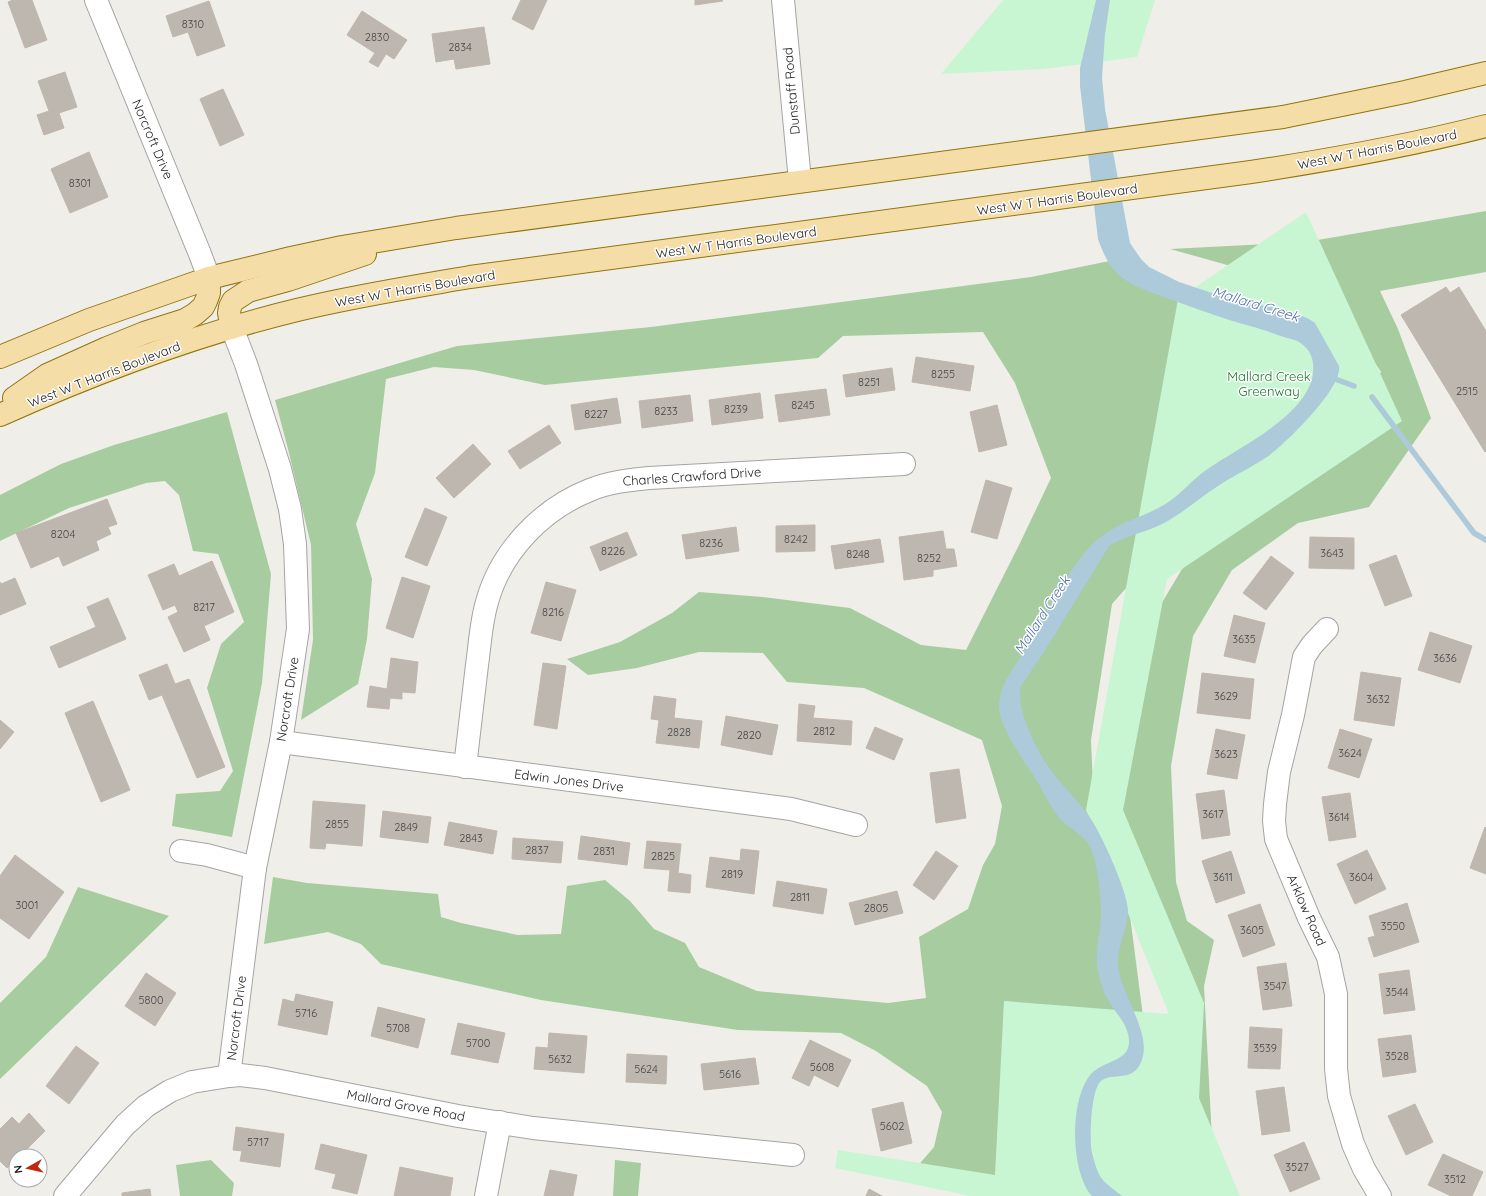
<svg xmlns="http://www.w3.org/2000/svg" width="1486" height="1196" viewBox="0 0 1486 1196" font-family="Quicksand,sans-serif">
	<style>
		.forest { fill: #a7cca0 }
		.park { fill: #c9f6d2 }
		.water { fill: #accada }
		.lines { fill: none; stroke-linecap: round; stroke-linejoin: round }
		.stream { stroke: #accada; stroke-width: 5.5 }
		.building { fill: #bdb7b0; stroke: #c1b7ab }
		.minor-casing { stroke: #a4a4a4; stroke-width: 24 }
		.major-casing { stroke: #91750c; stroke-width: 24 }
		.minor { stroke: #fff; stroke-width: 22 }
		.major { stroke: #f5dda8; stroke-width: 22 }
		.labels { text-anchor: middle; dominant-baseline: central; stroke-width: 3; stroke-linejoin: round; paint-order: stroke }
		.number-label { font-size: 11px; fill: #474644 }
		.street-label { font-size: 13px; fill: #202020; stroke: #fff }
		.park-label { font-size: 13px; fill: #157829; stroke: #fff }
		.water-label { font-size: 14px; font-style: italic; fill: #5373a9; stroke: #fff }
	</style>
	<rect width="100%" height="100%" fill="#f0eee8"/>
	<g class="forest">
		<polygon points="1486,211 1486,272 1380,291 1398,329 1431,418 1369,507 1298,523 1232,570 1193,636 1171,766 1176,882 1187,921 1214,940 1204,986 1213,1158 1179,1055 1119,809 1148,626 1182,569 1359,413 1381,372 1321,280 1263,275 1170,249 1306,242"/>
		<polygon points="1129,257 1154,271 1207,296 1167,542 1112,604 1091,740 1095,832 1126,885 1161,1155 1171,1196 916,1168 934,1147 942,1112 927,1086 876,1051 841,1033 738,1030 541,1000 381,964 361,944 328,932 264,944 273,877 307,883 438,894 441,917 461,923 518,935 561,934 567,886 605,880 630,901 654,929 685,943 699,967 757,991 888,1003 926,998 919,937 968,909 983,865 995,844 1002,806 982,740 864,688 787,682 763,653 699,652 637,668 588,675 567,659 620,642 672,613 699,592 763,597 850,608 921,645 966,650 1020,543 1051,478 1015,383 983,332 843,336 818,358 545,385 474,370 434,367 386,379 375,473 356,524 372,579 367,639 358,684 301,720 313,640 311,545 288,449 275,400 457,346 651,327 1031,277"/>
		<polygon points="227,412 271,574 262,683 232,837 172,826 176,794 220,791 233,771 207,688 221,644 244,622 218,554 193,551 179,495 165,481 146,483 69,508 0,541 0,495 61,464 114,445"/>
		<polygon points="78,887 169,916 0,1079 0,1003 46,957"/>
		<polygon points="211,1160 234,1183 232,1196 180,1196 176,1165"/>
		<polygon points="615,1160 641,1163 638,1196 613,1196"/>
	</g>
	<g class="park">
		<polygon points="1003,0 1155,0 1137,57 1044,69 941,74"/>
		<polygon points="1306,212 1402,421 1167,579 1123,810 1204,1003 1199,1098 1240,1196 971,1196 835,1168 838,1150 995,1175 1004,1001 1169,1014 1086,810 1178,299"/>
	</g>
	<path class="water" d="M1096,0H1110L1105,34L1102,78L1105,109L1130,243L1141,259L1149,267L1179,282L1224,297L1293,312L1309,319L1315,323L1339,366C1343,388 1287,442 1270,455C1253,467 1234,475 1218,486C1199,498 1182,514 1162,524C1145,533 1126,535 1109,546L1047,647L1021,686C1015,708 1037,751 1050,769C1062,786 1077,799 1089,816C1101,833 1127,890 1128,910C1128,930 1116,947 1118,967C1122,994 1149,1031 1143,1056C1136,1086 1111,1070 1100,1082C1091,1092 1089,1139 1092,1153C1094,1160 1096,1169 1100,1176C1105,1184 1115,1190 1122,1196H1092C1070,1172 1069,1097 1092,1073C1105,1059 1135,1062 1128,1034C1125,1021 1114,1011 1108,1000C1102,990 1098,975 1097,963C1096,948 1100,932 1101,917C1101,899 1098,862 1090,847C1084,835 1070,829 1061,820C1052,809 1044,794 1037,781C1025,762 999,728 999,706C999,682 1019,662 1030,642C1045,615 1058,588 1077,563C1083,555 1089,546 1098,539C1117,523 1141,518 1162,506C1177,498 1188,484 1202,473C1235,448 1319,413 1313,363C1312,354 1307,347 1299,342C1294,339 1293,340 1287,338C1274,334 1262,329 1250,326C1224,319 1200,310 1175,301C1159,295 1142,290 1127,281C1111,271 1104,256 1098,239L1080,86V68Z"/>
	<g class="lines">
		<g class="stream">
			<polyline points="1330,377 1354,386"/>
			<polyline points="1372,397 1474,533 1486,540"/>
		</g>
	</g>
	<g class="building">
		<polygon points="13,0 32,0 47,40 25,48 8,2"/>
		<polygon points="521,0 547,0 533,30 512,19"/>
		<polygon points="695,0 722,0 723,1 695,5"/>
		<polygon points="209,1 225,46 197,56 188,32 173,37 166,16"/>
		<polygon points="362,11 407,40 394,59 386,54 378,67 369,62 375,53 347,35"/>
		<polygon points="484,27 490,64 456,69 454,59 436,62 432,34"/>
		<polygon points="65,72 77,107 59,113 64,128 44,135 37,115 49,111 38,81"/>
		<polygon points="223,89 244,135 220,146 200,99"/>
		<polygon points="89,152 108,197 70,213 51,169"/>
		<polygon points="1446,287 1450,293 1459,287 1486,331 1486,451 1485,452 1401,315"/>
		<polygon points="916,357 974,366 970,391 912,382"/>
		<polygon points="892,368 895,390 846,397 843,375"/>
		<polygon points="826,389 830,415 779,422 775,395"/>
		<polygon points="760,393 763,418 712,425 709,400"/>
		<polygon points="690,395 693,421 642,428 639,401"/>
		<polygon points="617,398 621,423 575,430 571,405"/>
		<polygon points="997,405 1007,445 979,452 970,412"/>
		<polygon points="549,425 561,443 520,469 508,451"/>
		<polygon points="473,444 491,464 454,498 436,478"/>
		<polygon points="986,480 1012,488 997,539 971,532"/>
		<polygon points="107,499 117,524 108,527 111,534 96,541 99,550 63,566 59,556 31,568 16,533"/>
		<polygon points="425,508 447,517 427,566 405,557"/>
		<polygon points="815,525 815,551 776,552 776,526"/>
		<polygon points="736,527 739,551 686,559 682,535"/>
		<polygon points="943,531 946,549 954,549 957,566 933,570 933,576 904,580 899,537"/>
		<polygon points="627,532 637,555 600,571 590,547"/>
		<polygon points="1310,537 1354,538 1354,569 1309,568"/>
		<polygon points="880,539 884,562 835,569 831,546"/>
		<polygon points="1396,555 1412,596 1385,606 1369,565"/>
		<polygon points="1271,556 1294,573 1266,610 1243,593"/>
		<polygon points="212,561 234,612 204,626 210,640 184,652 168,617 178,612 175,605 163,610 148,575 174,564 179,576"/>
		<polygon points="402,577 430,586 413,638 386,628"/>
		<polygon points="15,578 26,604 0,615 0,582 1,584"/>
		<polygon points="546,582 576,590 561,641 531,633"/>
		<polygon points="108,598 126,639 59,668 50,647 96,627 87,607"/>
		<polygon points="1234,615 1265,623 1255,663 1224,656"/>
		<polygon points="1430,632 1472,646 1460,683 1418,670"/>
		<polygon points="391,658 418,662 415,693 402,692 402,699 390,698 389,709 367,707 370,686 387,689"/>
		<polygon points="543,663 566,666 557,729 534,725"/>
		<polygon points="167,664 175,684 189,679 225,767 197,778 162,695 149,700 139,675"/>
		<polygon points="1361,672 1401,678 1394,726 1354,720"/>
		<polygon points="1202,673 1254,679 1250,719 1197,713"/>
		<polygon points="654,696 676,699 674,718 702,721 699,748 656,743 659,720 651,719"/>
		<polygon points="93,701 130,790 101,802 65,713"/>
		<polygon points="799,704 815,706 813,718 852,721 851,745 797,741"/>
		<polygon points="726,716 778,725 772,755 721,745"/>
		<polygon points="0,720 14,732 0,749"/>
		<polygon points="875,727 903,739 894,760 866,748"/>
		<polygon points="1216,729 1245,735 1237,779 1207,774"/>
		<polygon points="1340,729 1372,739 1359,778 1328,768"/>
		<polygon points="959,769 966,818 936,823 930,773"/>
		<polygon points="1224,790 1230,835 1202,839 1196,794"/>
		<polygon points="1350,793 1356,837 1329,841 1322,797"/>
		<polygon points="313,801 365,805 362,846 326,843 325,849 310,848"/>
		<polygon points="383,811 431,817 428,843 380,837"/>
		<polygon points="449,822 497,831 493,854 444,845"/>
		<polygon points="1485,827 1486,828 1486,874 1470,868"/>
		<polygon points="581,836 630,843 627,865 578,859"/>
		<polygon points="513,838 563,842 561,863 512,859"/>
		<polygon points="647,841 681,844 678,873 691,875 690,893 668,891 670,870 644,868"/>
		<polygon points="741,849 759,851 754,894 706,887 710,857 740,861"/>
		<polygon points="1367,850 1386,889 1355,904 1337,864"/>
		<polygon points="936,851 958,866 934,900 913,885"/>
		<polygon points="1231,851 1245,893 1216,903 1202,861"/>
		<polygon points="15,855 64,892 29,939 0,918 0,876"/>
		<polygon points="777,881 827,889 823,914 773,906"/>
		<polygon points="897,891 903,913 855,925 849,903"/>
		<polygon points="1407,903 1419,942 1374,957 1368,938 1375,936 1369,916"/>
		<polygon points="1260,904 1275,945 1243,957 1228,915"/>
		<polygon points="1286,963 1292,1006 1263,1010 1257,967"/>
		<polygon points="1409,970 1415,1010 1384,1014 1379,974"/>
		<polygon points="146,973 176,993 155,1026 125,1006"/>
		<polygon points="296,994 333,1002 327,1035 278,1025 283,999 294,1002"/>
		<polygon points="378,1007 425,1019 418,1048 371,1036"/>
		<polygon points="458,1023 505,1033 498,1063 451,1054"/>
		<polygon points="1250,1027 1282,1029 1280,1069 1248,1068"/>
		<polygon points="549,1033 587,1036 584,1073 534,1069 536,1047 548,1048"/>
		<polygon points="1411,1035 1416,1072 1383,1077 1378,1039"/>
		<polygon points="810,1040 851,1060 838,1087 814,1075 809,1086 792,1078"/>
		<polygon points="76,1046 99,1063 69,1104 46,1086"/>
		<polygon points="627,1054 667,1056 666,1084 626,1082"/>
		<polygon points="755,1058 759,1084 704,1090 701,1064"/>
		<polygon points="1284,1087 1290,1131 1262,1135 1256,1091"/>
		<polygon points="903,1102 912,1143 881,1151 872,1109"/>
		<polygon points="1415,1104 1433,1142 1406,1155 1388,1116"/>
		<polygon points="29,1113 45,1131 20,1156 16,1156 16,1160 7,1168 0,1161 0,1129 12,1117 19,1124"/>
		<polygon points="236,1127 284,1134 280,1167 240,1161 242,1151 233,1150"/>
		<polygon points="1304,1142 1320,1179 1290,1192 1274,1155"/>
		<polygon points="321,1144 367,1155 357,1194 332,1188 336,1174 315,1169"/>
		<polygon points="1443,1154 1483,1172 1472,1196 1451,1196 1428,1185"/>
		<polygon points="400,1167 453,1178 450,1196 394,1196"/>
		<polygon points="550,1170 577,1175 573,1196 544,1196"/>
		<polygon points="150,1189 151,1196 122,1196 122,1193"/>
		<polygon points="869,1189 882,1196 866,1196"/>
	</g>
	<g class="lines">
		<defs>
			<g id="minor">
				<polyline points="96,0 200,254 209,278"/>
				<polyline points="783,0 800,181"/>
				<polyline points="1327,629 1312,645 1304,657 1293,715 1279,772 1275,804 1274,821 1276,839 1309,918 1328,957 1336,994 1336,1069 1339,1096 1353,1144 1364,1169 1380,1196"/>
				<polyline points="281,742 791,809 856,825"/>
				<path d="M465,767C469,733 473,699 477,665C480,644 481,622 487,602C501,551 542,509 590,490C609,482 629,480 649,478L904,464"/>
				<polyline points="181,851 207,855 255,868"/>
				<polyline points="229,1076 255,868 281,742 298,629 295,544 290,509 280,469 246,364 232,328"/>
				<polyline points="65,1196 125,1125 146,1106 170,1091 192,1082 229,1076 240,1075 265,1078 458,1116 533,1128 793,1155"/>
				<polyline points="486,1196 500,1122"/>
			</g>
			<g id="major">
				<polyline points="232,328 229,313 230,307 233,301 248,291 288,280 365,254"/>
				<polyline points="0,357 89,320 209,278 291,258 342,247 456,228 1283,117 1405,92 1486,73"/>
				<polyline points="14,398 47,375 107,348 144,333 185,320 195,314 203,307 206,301 209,293 209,278"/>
				<path d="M0,415C96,372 194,335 297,310C354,296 412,287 470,277L1251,172C1330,160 1408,146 1486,126"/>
			</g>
		</defs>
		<use href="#minor" class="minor-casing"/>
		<use href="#major" class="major-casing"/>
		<use href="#minor" class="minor"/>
		<use href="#major" class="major"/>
	</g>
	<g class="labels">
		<g class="number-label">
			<text x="193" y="24">8310</text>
			<text x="377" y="37">2830</text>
			<text x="460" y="47">2834</text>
			<text x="80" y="183">8301</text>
			<text x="943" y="374">8255</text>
			<text x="869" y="382">8251</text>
			<text x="1467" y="391">2515</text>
			<text x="803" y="405">8245</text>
			<text x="736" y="409">8239</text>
			<text x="666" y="411">8233</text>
			<text x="596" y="414">8227</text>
			<text x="63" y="534">8204</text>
			<text x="796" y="539">8242</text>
			<text x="711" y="543">8236</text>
			<text x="613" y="551">8226</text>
			<text x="1332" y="553">3643</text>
			<text x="858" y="554">8248</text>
			<text x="929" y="558">8252</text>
			<text x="204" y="607">8217</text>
			<text x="553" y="612">8216</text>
			<text x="1244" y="639">3635</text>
			<text x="1445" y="658">3636</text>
			<text x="1226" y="696">3629</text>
			<text x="1378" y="699">3632</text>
			<text x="824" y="731">2812</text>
			<text x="679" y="732">2828</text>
			<text x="749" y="735">2820</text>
			<text x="1350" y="753">3624</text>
			<text x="1226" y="754">3623</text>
			<text x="1213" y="814">3617</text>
			<text x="1339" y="817">3614</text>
			<text x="337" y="824">2855</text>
			<text x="406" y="827">2849</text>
			<text x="471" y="838">2843</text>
			<text x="537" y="850">2837</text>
			<text x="604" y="851">2831</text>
			<text x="663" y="856">2825</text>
			<text x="732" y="874">2819</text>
			<text x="1223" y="877">3611</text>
			<text x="1361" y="877">3604</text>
			<text x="800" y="897">2811</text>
			<text x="27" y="905">3001</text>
			<text x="876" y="908">2805</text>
			<text x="1393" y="926">3550</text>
			<text x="1252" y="930">3605</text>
			<text x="1275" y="986">3547</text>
			<text x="1397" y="992">3544</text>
			<text x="151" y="1000">5800</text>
			<text x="306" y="1013">5716</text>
			<text x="398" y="1028">5708</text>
			<text x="478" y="1043">5700</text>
			<text x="1265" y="1048">3539</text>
			<text x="1397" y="1056">3528</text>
			<text x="560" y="1059">5632</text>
			<text x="822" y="1067">5608</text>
			<text x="646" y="1069">5624</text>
			<text x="730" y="1074">5616</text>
			<text x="892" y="1126">5602</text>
			<text x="258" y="1142">5717</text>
			<text x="1297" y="1167">3527</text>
			<text x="1455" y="1179">3512</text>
		</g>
		<g class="street-label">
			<text transform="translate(791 91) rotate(-95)">Dunstaff Road</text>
			<text transform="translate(153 139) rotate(67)">Norcroft Drive</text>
			<text transform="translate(1377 149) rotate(-11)">West W T Harris Boulevard</text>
			<text transform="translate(1057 199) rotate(-8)">West W T Harris Boulevard</text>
			<text transform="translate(736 242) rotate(-8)">West W T Harris Boulevard</text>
			<text transform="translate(415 288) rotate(-10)">West W T Harris Boulevard</text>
			<text transform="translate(104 374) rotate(-21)">West W T Harris Boulevard</text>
			<text transform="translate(692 476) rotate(-4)">Charles Crawford Drive</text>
			<text transform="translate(287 699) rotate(-81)">Norcroft Drive</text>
			<text transform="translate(569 780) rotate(7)">Edwin Jones Drive</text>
			<text transform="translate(1307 910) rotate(66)">Arklow Road</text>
			<text transform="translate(236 1018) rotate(-83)">Norcroft Drive</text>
			<text transform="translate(406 1105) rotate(11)">Mallard Grove Road</text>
		</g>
		<g class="park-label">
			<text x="1269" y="376">Mallard Creek<tspan x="1269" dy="15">Greenway</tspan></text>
		</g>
		<g class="water-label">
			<text transform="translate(1256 304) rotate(17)">Mallard Creek</text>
			<text transform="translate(1042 615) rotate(-57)">Mallard Creek</text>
		</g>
	</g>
	<g transform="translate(28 1168) rotate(262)"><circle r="19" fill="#ffffff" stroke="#a6a6a6"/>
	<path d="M0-3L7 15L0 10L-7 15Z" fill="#c12610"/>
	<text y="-6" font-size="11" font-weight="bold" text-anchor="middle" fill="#202020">N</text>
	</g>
</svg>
